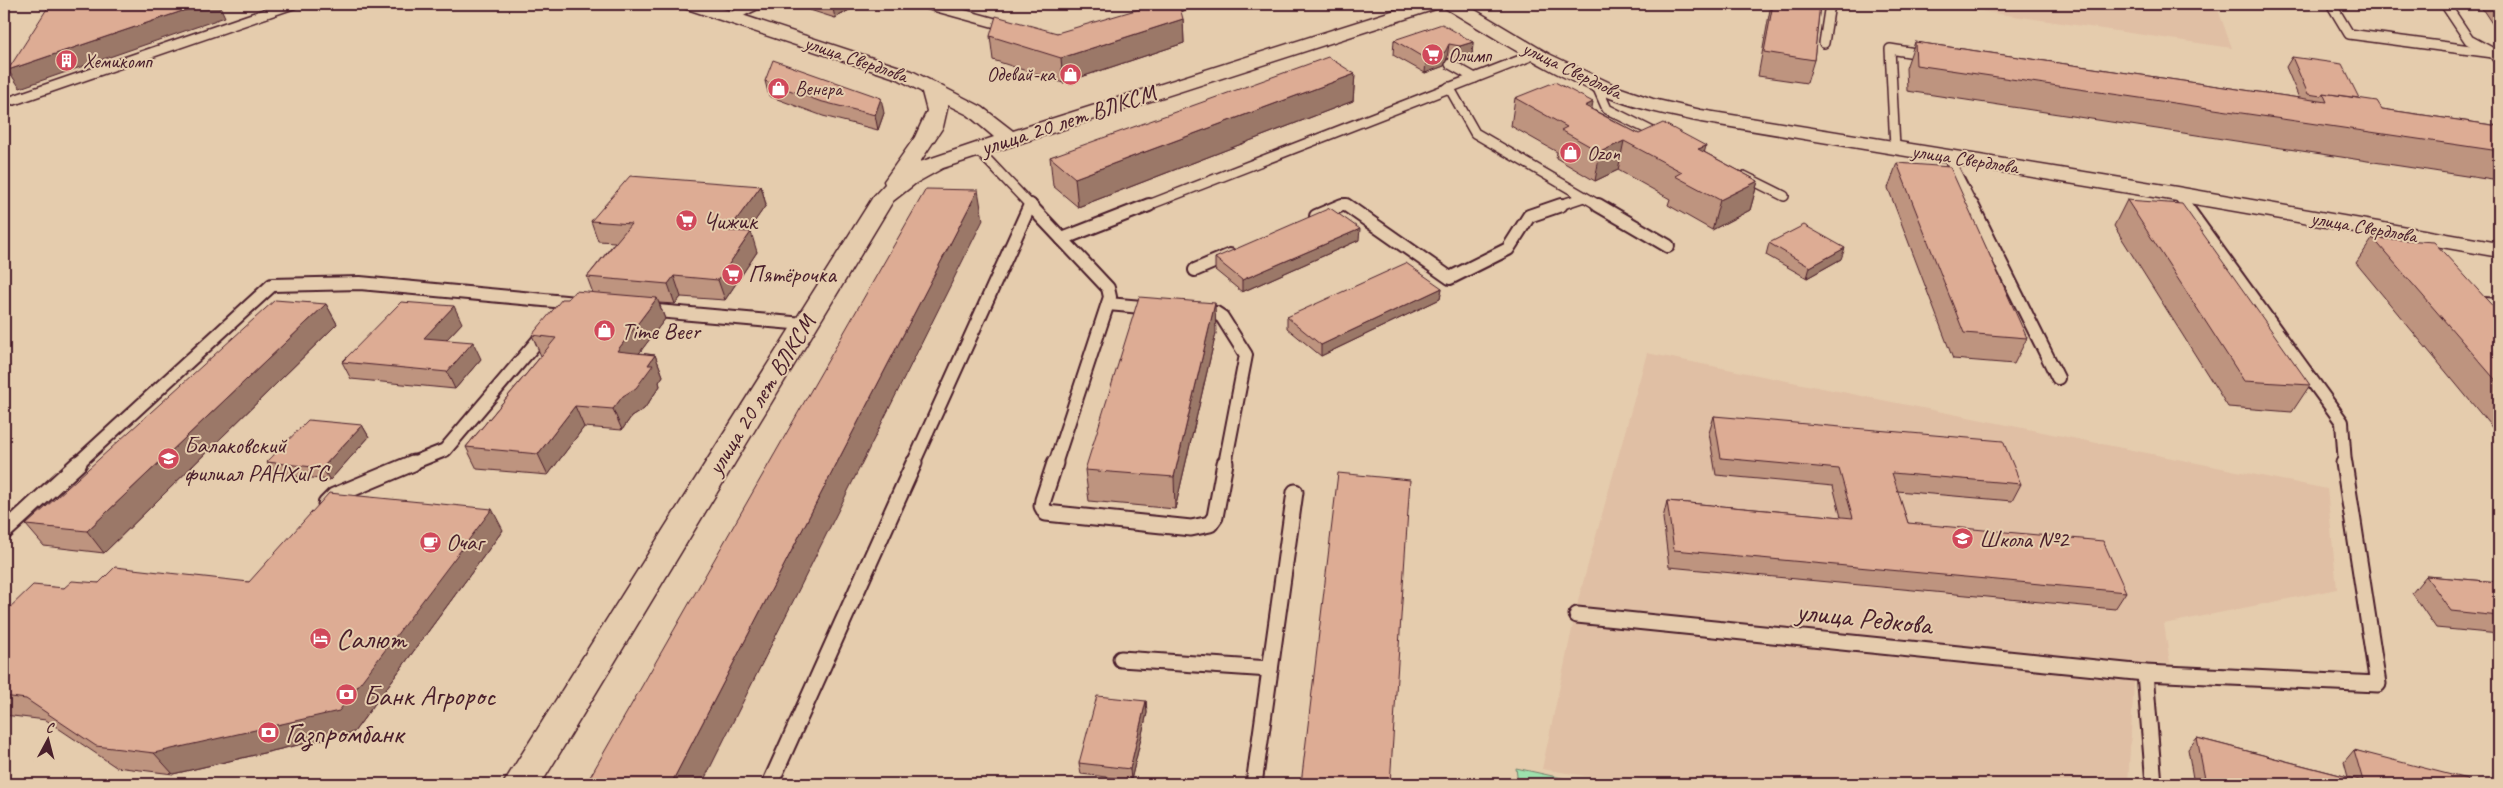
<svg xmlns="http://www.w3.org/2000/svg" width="2503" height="788" viewBox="0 0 2503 788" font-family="Caveat,sans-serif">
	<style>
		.built { fill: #e0bfa4 }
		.green { fill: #9de1ad; stroke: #74806c }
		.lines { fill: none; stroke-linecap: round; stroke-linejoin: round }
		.lane-far2-casing { stroke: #4a1f2b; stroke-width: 12 }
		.lane-far1-casing { stroke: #4a1f2b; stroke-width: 16 }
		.lane-casing { stroke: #4a1f2b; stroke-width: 19 }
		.secondary-casing { stroke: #4a1f2b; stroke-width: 3 }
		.lane-far2 { stroke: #e5ccad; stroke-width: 9 }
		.lane-far1 { stroke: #e5ccad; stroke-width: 12 }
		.lane { stroke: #e5ccad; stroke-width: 15 }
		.secondary { fill: #e5ccad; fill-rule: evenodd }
		.wall { fill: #be947f; stroke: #4a1f2b }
		.shaded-wall { fill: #9b7868; stroke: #4a1f2b }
		.building { fill: #ddac94; stroke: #4a1f2b }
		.labels { text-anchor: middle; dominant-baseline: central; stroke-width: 4; stroke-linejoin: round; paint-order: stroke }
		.far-poi-label { font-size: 20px; fill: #4a1f2b; stroke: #e5ccad; text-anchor: start }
		.far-street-label { font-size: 20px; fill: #4a1f2b; stroke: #e5ccad }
		.street-label { font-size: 24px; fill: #4a1f2b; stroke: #e5ccad }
		.poi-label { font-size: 24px; fill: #4a1f2b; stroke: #e5ccad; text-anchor: start }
		.near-street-label { font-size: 29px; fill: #4a1f2b; stroke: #e5ccad }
		.near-poi-label { font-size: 29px; fill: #4a1f2b; stroke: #e5ccad; text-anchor: start }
	</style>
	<rect width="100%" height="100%" fill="#e5ccad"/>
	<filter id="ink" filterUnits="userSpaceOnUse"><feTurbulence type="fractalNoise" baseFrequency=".02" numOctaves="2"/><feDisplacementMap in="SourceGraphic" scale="10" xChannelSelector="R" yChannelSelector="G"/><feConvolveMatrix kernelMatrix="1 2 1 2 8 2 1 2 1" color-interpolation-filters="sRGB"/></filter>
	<g filter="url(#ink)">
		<g class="built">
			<polygon points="1932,4 2216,4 2232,48"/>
			<polygon points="1647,353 2327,489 2337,589 2164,624 2170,663 2135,664 2128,784 1637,784 1542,769 1579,597"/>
		</g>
		<polygon class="green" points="1516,768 1589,784 1518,784"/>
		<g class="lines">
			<defs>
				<g id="lane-far2">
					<polyline points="926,4 1010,27"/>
					<polyline points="2331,4 2349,34 2493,53"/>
					<polyline points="2445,4 2469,40 2493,53 2499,61"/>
					<polyline points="1163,11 1187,4"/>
					<polyline points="731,17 758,4"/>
					<polyline points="1824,43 1830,4"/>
					<polyline points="1450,64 1475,78"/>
					<polyline points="1596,84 1607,109 1663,137"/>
					<polyline points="1449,87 1475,133 1600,206"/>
					<polyline points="14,100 293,4"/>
					<polyline points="1895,147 1890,49 1928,55"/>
					<polyline points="977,149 1031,206"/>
					<polyline points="1948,157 1973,206"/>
					<polyline points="1744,176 1784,196"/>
					<polyline points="2177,194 2186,206"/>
					<polyline points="1146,206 1536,54"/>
					<polyline points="1339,206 1345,204 1348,206"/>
					<polyline points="1557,206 1584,197"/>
				</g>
				<g id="lane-far1">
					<polyline points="1030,205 1062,239 1149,205"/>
					<polyline points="1346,205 1450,278 1508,249 1529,216 1561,205"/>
					<polyline points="1598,205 1668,246"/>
					<polyline points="1972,205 2058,378"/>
					<polyline points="2185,205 2342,422 2345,464"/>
					<polyline points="1316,216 1342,205"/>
					<polyline points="1195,270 1230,255"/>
					<polyline points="1108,304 1153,308"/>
					<polyline points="2484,304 2499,305"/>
					<polyline points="646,310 804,324"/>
					<polyline points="1200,311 1216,313 1222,317 1246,355 1225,464"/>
					<polyline points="77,464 272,285 360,283 576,303"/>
					<polyline points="410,464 445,450 546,331"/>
					<polyline points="913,464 1030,205"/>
					<polyline points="1055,464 1110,297 1108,288 1062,239"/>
				</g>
				<g id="lane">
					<polyline points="1055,463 1043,500 1042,506 1046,513 1191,528 1210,524 1215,517 1225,463"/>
					<polyline points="326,504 334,496 413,463"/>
					<polyline points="4,532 79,463"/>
					<polyline points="1577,615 2145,673"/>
					<polyline points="1121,659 1270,669"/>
					<polyline points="770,784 914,463"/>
					<polyline points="1254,784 1295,492"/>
					<polyline points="2154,784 2145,673 2378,684 2344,463"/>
				</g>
				<g id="secondary">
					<path d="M682,4H709L912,71L982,107L1013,131L1414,4H1441L1439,8L943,168L916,183L893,201L541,784H503L873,197L885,184L884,181L915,137L927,111L922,92L898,79L684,8ZM948,105L968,115L994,137L920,162L943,127Z"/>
					<path d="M1443,4H1465L1549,54L1621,88L1653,99L1701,110L2177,187L2499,243V257L2177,201L1701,122C1669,115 1636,109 1605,96C1549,73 1497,39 1445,8Z"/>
				</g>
			</defs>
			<use href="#lane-far2" class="lane-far2-casing"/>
			<use href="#lane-far1" class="lane-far1-casing"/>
			<use href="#lane" class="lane-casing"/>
			<use href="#secondary" class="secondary-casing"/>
			<use href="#lane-far2" class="lane-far2"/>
			<use href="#lane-far1" class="lane-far1"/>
			<use href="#lane" class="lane"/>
			<use href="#secondary" class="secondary"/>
		</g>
		<g class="wall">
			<polygon points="791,4 860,4 835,18"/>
			<polygon points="1771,4 1820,4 1814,60 1807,83 1758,76"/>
			<polygon points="2479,4 2499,4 2499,34"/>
			<polygon points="1183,19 1184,43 1063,83 993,60 990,36 1057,33"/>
			<polygon points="1394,40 1473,42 1472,56 1458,61 1447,58 1444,66 1425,73 1393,55"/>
			<polygon points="1915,42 2299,98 2286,67 2292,57 2359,98 2382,109 2499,126 2499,181 1907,91 1906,68"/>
			<polygon points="1355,74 1353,101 1078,207 1053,186 1050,157"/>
			<polygon points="765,81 884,113 878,130 823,116 769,96"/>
			<polygon points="1515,98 1592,109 1639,134 1704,152 1758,181 1750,210 1712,230 1668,205 1670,199 1618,170 1595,181 1556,158 1557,152 1511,126"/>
			<polygon points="1897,163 2027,338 2014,364 1953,359 1888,188"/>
			<polygon points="761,186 766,205 747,232 757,252 725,300 681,297 675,304 659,303 665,319 639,353 655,355 663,376 659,382 660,386 644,409 631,417 622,430 584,427 548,475 477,469 466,447 541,356 532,335 568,299 593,293 587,277 615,242 598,241 591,221"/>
			<polygon points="2127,200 2310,385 2292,412 2228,407 2114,226"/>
			<polygon points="2373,238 2499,313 2499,436 2356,263"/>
			<polygon points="1359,240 1242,292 1215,270 1215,258"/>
			<polygon points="1769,243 1841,259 1807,278 1766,255"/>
			<polygon points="1442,288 1440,299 1321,356 1287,328 1287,317"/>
			<polygon points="326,304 337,324 104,553 44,546 26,525"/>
			<polygon points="462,323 446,340 481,359 455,389 351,379 342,362"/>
			<polygon points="1216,333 1175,509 1089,501 1085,470"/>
			<polygon points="1714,416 2021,484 2012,501 1897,491 1908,523 2126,592 2115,609 1669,567 1663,518 1667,501 1841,517 1833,486 1716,475 1709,433"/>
			<polygon points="362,425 369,437 330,480 275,474 267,462"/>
			<polygon points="503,530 354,732 173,774 116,767 46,720 4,715 4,613 64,588 99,583 249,582"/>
			<polygon points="2426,576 2499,582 2499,634 2436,628 2412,593"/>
			<polygon points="1146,701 1147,713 1131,780 1081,774 1079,763"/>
			<polygon points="2197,738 2348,777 2344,762 2354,750 2469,784 2194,784 2188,749"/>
		</g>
		<g class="shaded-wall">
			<polygon points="203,4 219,4 225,17 20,88 8,70"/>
			<polygon points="832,4 860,4 835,18"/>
			<polygon points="1183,19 1184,43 1063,83 1061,58"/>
			<polygon points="1473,42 1472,56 1458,61 1460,46"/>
			<polygon points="1449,44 1447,58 1444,66 1425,73 1426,59"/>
			<polygon points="1355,74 1353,101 1078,207 1075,178"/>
			<polygon points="881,98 884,113 878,130 875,115"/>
			<polygon points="1593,102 1588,130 1585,106"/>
			<polygon points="1624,141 1618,170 1595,181 1600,152"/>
			<polygon points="1706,146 1699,174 1698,149"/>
			<polygon points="1758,181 1750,210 1712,230 1720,200"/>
			<polygon points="761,186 766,205 734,251 728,231"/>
			<polygon points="978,190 983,220 702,784 671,784"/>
			<polygon points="1360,229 1359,240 1242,292 1242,280"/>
			<polygon points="751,232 757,252 725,300 718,280"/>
			<polygon points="1845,248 1841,259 1807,278 1810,267"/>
			<polygon points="674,276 681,297 675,304 668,284"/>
			<polygon points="1442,288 1440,299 1321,356 1321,345"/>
			<polygon points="657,298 665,319 625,372 617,351"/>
			<polygon points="1215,303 1216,333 1175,509 1174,477"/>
			<polygon points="326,304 337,324 104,553 87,531"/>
			<polygon points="454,306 462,323 433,354 424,338"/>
			<polygon points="473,342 481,359 455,389 447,372"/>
			<polygon points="655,355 663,376 659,382 660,386 644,409 631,417 622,430 613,409 623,396 648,365"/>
			<polygon points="575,406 584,427 548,475 538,454"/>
			<polygon points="362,425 369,437 330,480 322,468"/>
			<polygon points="492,509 503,530 354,732 173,774 154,753"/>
			<polygon points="1146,701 1147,713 1131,780 1130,769"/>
		</g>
		<g class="building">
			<polygon points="50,4 203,4 8,70"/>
			<polygon points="1156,4 1179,4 1183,19 1061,58 990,36 996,16 1057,33"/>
			<polygon points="1773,4 1820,4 1814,60 1764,52"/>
			<polygon points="1442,24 1473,42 1460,46 1449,44 1445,52 1426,59 1394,40"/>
			<polygon points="1915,42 2327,102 2323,93 2377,101 2382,109 2499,126 2499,151 1916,65"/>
			<polygon points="1328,57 1355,74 1075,178 1050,157"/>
			<polygon points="2292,57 2342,64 2359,98 2323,93 2321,96 2308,94"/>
			<polygon points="773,60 881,98 875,115 819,101 765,81"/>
			<polygon points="1555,82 1593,102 1585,106 1639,134 1663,123 1706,146 1698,149 1758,181 1720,200 1675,176 1682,172 1624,141 1600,152 1561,130 1567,127 1515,98"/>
			<polygon points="1897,163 1950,167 2027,338 1964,333"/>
			<polygon points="630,176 761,186 728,231 751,232 718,280 674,276 668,284 587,277 631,224 591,221"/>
			<polygon points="926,189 978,190 671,784 586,784"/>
			<polygon points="2127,200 2182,204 2310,385 2244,381"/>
			<polygon points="1330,208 1360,229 1242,280 1215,258"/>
			<polygon points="1804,225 1845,248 1810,267 1769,243"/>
			<polygon points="2373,238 2434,242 2499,313 2499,384"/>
			<polygon points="1406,263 1442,288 1321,345 1287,317"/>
			<polygon points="575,291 657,298 617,351 655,355 648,365 653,365 636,388 623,396 613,409 575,406 538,454 466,447 556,338 532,335 562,299 568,299"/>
			<polygon points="1139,297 1215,303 1174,477 1085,470"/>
			<polygon points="275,300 326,304 87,531 26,525"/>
			<polygon points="401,302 454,306 424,338 473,342 447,372 342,362"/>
			<polygon points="1714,416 2003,441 2021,484 1892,473 1908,523 2103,541 2126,592 1674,550 1667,501 1853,518 1839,469 1721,458"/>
			<polygon points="308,420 362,425 322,468 267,462"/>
			<polygon points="1338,473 1410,480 1390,784 1301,784"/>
			<polygon points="329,493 492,509 339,711 154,753 96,746 26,699 4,696 4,613 33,585 64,588 72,581 99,583 115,567 249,582"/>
			<polygon points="2426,576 2499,582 2499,616 2451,611"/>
			<polygon points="1097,696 1146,701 1130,769 1079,763"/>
			<polygon points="2197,738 2363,781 2354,750 2467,779 2469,784 2206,784"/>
		</g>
	</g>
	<defs>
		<symbol id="supermarket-disc" viewBox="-11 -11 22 22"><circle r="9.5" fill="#d1495b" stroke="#e5ccad"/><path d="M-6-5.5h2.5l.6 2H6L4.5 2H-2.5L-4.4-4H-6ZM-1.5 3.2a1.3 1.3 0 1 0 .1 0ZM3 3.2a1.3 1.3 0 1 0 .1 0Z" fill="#fff"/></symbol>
		<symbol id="building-disc" viewBox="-11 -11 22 22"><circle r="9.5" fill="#d1495b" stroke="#e5ccad"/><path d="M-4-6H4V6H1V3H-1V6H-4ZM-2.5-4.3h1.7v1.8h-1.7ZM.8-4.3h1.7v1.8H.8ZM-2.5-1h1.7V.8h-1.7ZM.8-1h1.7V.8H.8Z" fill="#fff"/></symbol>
		<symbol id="shop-disc" viewBox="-11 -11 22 22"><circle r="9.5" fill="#d1495b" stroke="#e5ccad"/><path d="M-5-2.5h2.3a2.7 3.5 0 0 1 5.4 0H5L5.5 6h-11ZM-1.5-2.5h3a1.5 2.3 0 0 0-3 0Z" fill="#fff"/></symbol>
		<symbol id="university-disc" viewBox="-11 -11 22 22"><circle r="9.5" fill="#d1495b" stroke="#e5ccad"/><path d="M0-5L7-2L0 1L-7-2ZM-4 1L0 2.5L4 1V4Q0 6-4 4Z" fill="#fff"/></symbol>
		<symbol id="school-disc" viewBox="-11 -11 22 22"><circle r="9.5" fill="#d1495b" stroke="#e5ccad"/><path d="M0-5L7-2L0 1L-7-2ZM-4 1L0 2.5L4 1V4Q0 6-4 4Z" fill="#fff"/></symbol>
		<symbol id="cafe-disc" viewBox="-11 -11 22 22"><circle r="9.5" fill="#d1495b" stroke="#e5ccad"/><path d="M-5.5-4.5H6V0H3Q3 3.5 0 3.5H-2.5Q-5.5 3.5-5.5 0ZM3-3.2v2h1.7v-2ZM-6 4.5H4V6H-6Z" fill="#fff"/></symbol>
		<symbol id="hotel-disc" viewBox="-11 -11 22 22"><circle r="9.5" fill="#d1495b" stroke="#e5ccad"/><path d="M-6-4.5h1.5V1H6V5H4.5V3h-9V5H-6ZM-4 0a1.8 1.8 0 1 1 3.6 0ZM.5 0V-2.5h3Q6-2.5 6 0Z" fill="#fff"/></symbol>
		<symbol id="bank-disc" viewBox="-11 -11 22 22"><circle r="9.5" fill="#d1495b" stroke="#e5ccad"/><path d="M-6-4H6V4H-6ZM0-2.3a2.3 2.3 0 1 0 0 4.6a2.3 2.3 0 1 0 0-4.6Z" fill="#fff"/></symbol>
	</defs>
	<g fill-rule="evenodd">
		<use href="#supermarket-disc" x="1420" y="42" width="25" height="25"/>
		<use href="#building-disc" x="54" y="48" width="25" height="25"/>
		<use href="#shop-disc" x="1058" y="62" width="25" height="25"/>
		<use href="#shop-disc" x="766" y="76" width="25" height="25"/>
		<use href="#shop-disc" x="1558" y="140" width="25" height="25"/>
		<use href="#supermarket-disc" x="674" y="208" width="25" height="25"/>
		<use href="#supermarket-disc" x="720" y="262" width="25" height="25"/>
		<use href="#shop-disc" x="592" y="318" width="25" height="25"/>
		<use href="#university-disc" x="156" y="446" width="25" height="25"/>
		<use href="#school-disc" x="1950" y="526" width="25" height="25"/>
		<use href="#cafe-disc" x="418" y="530" width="25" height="25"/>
		<use href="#hotel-disc" x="308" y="626" width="25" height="25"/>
		<use href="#bank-disc" x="334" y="682" width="25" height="25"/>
		<use href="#bank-disc" x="256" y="720" width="25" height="25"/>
	</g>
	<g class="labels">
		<g class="far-poi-label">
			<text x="1448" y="55">Олимп</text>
			<text x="83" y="61">Хемикомп</text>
			<text x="1055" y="74" text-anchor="end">Одевай-ка</text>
			<text x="795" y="88">Венера</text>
			<text x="1587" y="153">Ozon</text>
		</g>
		<g class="far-street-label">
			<text transform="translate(856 59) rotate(19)">улица Свердлова</text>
			<text transform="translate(1572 70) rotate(26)">улица Свердлова</text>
			<text transform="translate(1965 159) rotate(9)">улица Свердлова</text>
			<text transform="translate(2364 227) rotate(10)">улица Свердлова</text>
		</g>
		<g class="street-label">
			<text transform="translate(1068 120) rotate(-18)">улица 20 лет ВЛКСМ</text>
			<text transform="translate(761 395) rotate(-58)">улица 20 лет ВЛКСМ</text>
		</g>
		<g class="poi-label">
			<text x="703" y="221">Чижик</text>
			<text x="748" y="274">Пятёрочка</text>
			<text x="621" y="331">Time Beer</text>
			<text x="184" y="445">Балаковский<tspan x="184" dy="28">филиал РАНХиГС</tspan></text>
			<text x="1979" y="539">Школа №2</text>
			<text x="446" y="542">Очаг</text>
		</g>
		<g class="near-street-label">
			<text transform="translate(1864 618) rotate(6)">улица Редкова</text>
		</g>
		<g class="near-poi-label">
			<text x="336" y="638">Салют</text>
			<text x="363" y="695">Банк Агророс</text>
			<text x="285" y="733">Газпромбанк</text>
		</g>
	</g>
	<rect width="2503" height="788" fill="none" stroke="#e5ccad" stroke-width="20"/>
	<rect x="10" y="10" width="2483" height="768" fill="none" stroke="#4a1f2b" stroke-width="2" filter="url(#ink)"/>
	<g transform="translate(48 740) rotate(7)" stroke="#e5ccad" stroke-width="4" paint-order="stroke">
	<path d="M0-4L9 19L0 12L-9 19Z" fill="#4a1f2b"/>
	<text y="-8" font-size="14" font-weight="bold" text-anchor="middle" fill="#4a1f2b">С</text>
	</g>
</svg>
